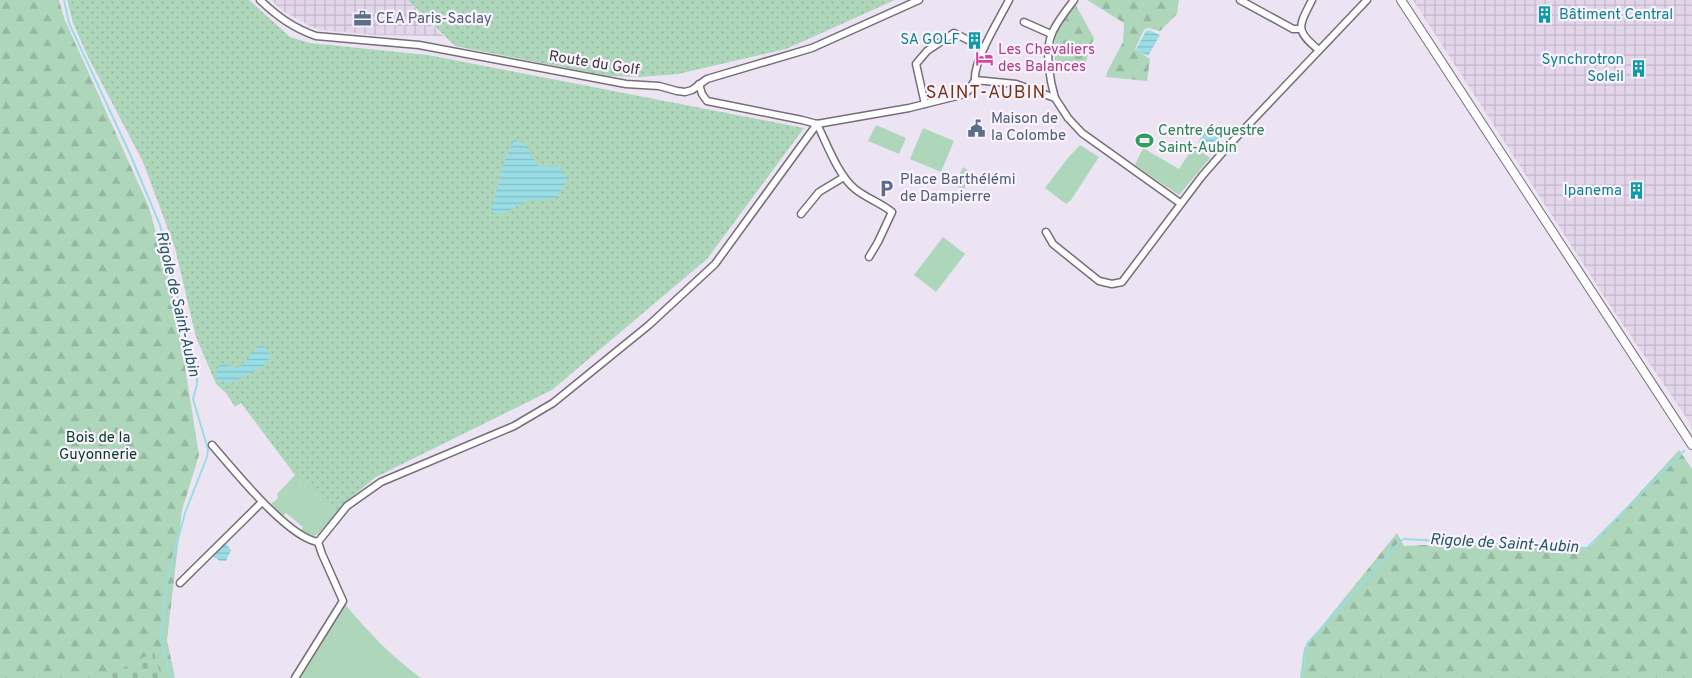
<svg xmlns="http://www.w3.org/2000/svg" width="1692" height="678" viewBox="0 0 1692 678" font-family="Overpass,sans-serif">
	<style>
		.industrial { fill: url(#industrial-grid) }
		.grass { fill: url(#grass-dots) }
		.forest { fill: url(#forest-firs) }
		.cemetery { fill: url(#cemetery-stones) }
		.green { fill: #add6ba }
		.water { fill: url(#water-rules) }
		.lines { fill: none; stroke-linecap: round; stroke-linejoin: round }
		.stream { stroke: #99dde5; stroke-width: 2 }
		.minor-casing { stroke: #766d7a; stroke-width: 9 }
		.major-casing { stroke: #766d7a; stroke-width: 10 }
		.minor { stroke: #fff; stroke-width: 6 }
		.major { stroke: #fff; stroke-width: 8 }
		.labels { text-anchor: middle; dominant-baseline: central; stroke-width: 4.5; stroke-linejoin: round; paint-order: stroke }
		.culture-label { font-size: 15px; fill: #0d838f; stroke: #faf2fe; text-anchor: end }
		.service-label { font-size: 15px; fill: #4e5e75; stroke: #faf2fe; text-anchor: start }
		.hotel-label { font-size: 15px; fill: #b23c85; stroke: #faf2fe; text-anchor: start }
		.street-label { font-size: 15px; fill: #3e3a40; stroke: #faf2fe }
		.leisure-label { font-size: 15px; fill: #27864d; stroke: #faf2fe; text-anchor: start }
		.park-label { font-size: 15px; fill: #003d1e; stroke: #faf2fe }
		.water-label { font-size: 16px; font-style: italic; fill: #1f595f; stroke: #faf2fe }
		.quarter-label { font-size: 18px; letter-spacing: 1px; fill: #743512; stroke: #faf2fe }
	</style>
	<defs>
		<pattern id="industrial-grid" width="8" height="8" patternUnits="userSpaceOnUse" patternTransform="scale(1.25)"><rect width="8" height="8" fill="#e3d6eb"/><path d="M0 4h8M4 0v8" fill="none" stroke="#c4b8cb"/></pattern>
		<pattern id="grass-dots" width="8" height="8" patternUnits="userSpaceOnUse" patternTransform="scale(1.25)"><rect width="8" height="8" fill="#add6ba"/><path d="M2 2h.1M6 6h.1" fill="none" stroke="#96b8a1" stroke-width="1.8" stroke-linecap="round"/></pattern>
		<pattern id="forest-firs" width="22" height="20" patternUnits="userSpaceOnUse" patternTransform="scale(1.25)"><rect width="22" height="20" fill="#add6ba"/><path d="M5 1l3.5 6h-7zM16 11l3.5 6h-7z" fill="#96b8a1"/></pattern>
		<pattern id="cemetery-stones" width="16" height="16" patternUnits="userSpaceOnUse" patternTransform="scale(1.25)"><rect width="16" height="16" fill="#add6ba"/><path d="M2 7V4a2 2 0 0 1 4 0v3zM10 15v-3a2 2 0 0 1 4 0v3z" fill="#96b8a1"/></pattern>
		<pattern id="water-rules" width="6" height="5" patternUnits="userSpaceOnUse" patternTransform="scale(1.25)"><rect width="6" height="5" fill="#99dde5"/><path d="M0 2.5h6" fill="none" stroke="#85bec6"/></pattern>
	</defs>
	<rect width="100%" height="100%" fill="#ede4f3"/>
	<g class="industrial">
		<polygon points="271,0 408,0 443,36 373,35 321,30 312,27 283,11"/>
		<polygon points="1413,0 1692,0 1692,426 1609,304"/>
	</g>
	<g class="grass">
		<polygon points="67,0 249,0 290,37 310,43 428,55 804,128 707,259 552,390 376,477 343,504 336,514 295,475 241,403 235,407 226,393 216,384 196,337 175,248 143,162 87,55 73,23"/>
		<polygon points="408,0 895,0 786,49 678,74 641,77 608,76 455,46"/>
	</g>
	<g class="forest">
		<polygon points="0,0 59,0 64,18 149,207 175,304 199,455 182,510 167,640 175,678 0,678"/>
		<polygon points="1087,0 1179,0 1177,14 1160,31 1148,28 1144,30 1135,49 1150,59 1147,81 1106,77 1107,72 1123,42 1124,23"/>
		<polygon points="1075,4 1094,38 1085,64 1068,61 1055,72 1055,38 1058,29"/>
		<polygon points="1679,450 1692,469 1692,678 1300,678 1304,648 1397,533 1404,546 1424,545 1590,547"/>
	</g>
	<polygon class="cemetery" points="154,652 161,678 104,678"/>
	<g class="green">
		<polygon points="876,125 906,138 899,154 868,141"/>
		<polygon points="923,128 954,141 941,172 910,159"/>
		<polygon points="1080,145 1099,157 1071,200 1066,204 1045,188 1067,159"/>
		<polygon points="1194,146 1210,158 1179,195 1135,165 1143,148 1179,169"/>
		<polygon points="963,167 971,172 964,189 962,189 954,185"/>
		<polygon points="943,237 965,254 936,292 914,275"/>
		<polygon points="295,475 336,514 318,534 311,537 301,531 303,527 286,513 283,516 270,505 278,498 277,494"/>
		<path d="M344,603C369,633 390,655 421,678H299Z"/>
	</g>
	<g class="water">
		<polygon points="1149,30 1160,35 1148,56 1138,51 1136,49 1146,31"/>
		<path d="M1208,124L1222,129C1225,138 1219,144 1214,151L1207,149L1198,143Z"/>
		<polygon points="514,140 524,143 538,166 558,166 567,180 556,198 529,200 500,215 491,211 504,162"/>
		<path d="M261,345L267,350L271,356L265,365L234,382L228,383L216,380L217,370L221,363L236,368C247,364 250,353 261,345Z"/>
		<polygon points="223,540 231,550 226,561 220,561 211,555"/>
	</g>
	<g class="lines">
		<g class="stream">
			<polyline points="64,0 69,23 130,154 160,225 197,375 197,384 193,399 208,449 207,457 185,513 167,580 161,638 171,678"/>
			<polyline points="1404,539 1586,549 1684,451"/>
			<polyline points="1303,678 1307,644 1402,540"/>
		</g>
		<defs>
			<g id="minor">
				<path d="M260,0C277,16 293,28 316,36L419,45L626,84L659,86L677,91L685,92L692,90L707,79L812,48L919,0"/>
				<polyline points="1240,0 1293,29 1301,29"/>
				<path d="M1312,0C1299,26 1294,30 1319,50"/>
				<polyline points="1024,22 1051,34"/>
				<path d="M975,80C973,61 1000,18 1009,0"/>
				<polyline points="699,84 702,94 707,101 802,120 817,124 909,108 961,95 968,91 975,80 1016,84 1055,98 1068,118 1082,133 1180,203"/>
				<path d="M1055,98C1050,81 1045,53 1051,36C1055,24 1066,11 1074,0"/>
				<polyline points="925,104 916,64 927,51 954,33 984,48"/>
				<path d="M817,124C827,144 838,175 855,189C866,198 881,203 892,212L878,242L869,257"/>
				<polyline points="801,214 819,192 844,177"/>
				<polyline points="1046,232 1053,244 1099,281 1112,284 1122,282 1202,176 1230,144 1367,0"/>
				<path d="M212,445C234,470 287,537 318,542"/>
				<polyline points="318,542 347,506 381,482 514,426 553,403 649,325 715,264 817,124"/>
				<polyline points="180,583 262,502"/>
				<polyline points="295,678 343,601 322,554 318,542"/>
			</g>
			<polyline id="major" points="1401,0 1692,445"/>
		</defs>
		<use href="#minor" class="minor-casing"/>
		<use href="#major" class="major-casing"/>
		<use href="#minor" class="minor"/>
		<use href="#major" class="major"/>
	</g>
	<defs>
		<symbol id="building-bare" viewBox="-9 -9 18 18"><path d="M-4-6H4V6H1V3H-1V6H-4ZM-2.5-4.3h1.7v1.8h-1.7ZM.8-4.3h1.7v1.8H.8ZM-2.5-1h1.7V.8h-1.7ZM.8-1h1.7V.8H.8Z" fill="#0f9aa8" stroke="#faf2fe" stroke-width="2.5" paint-order="stroke"/></symbol>
		<symbol id="office-bare" viewBox="-9 -9 18 18"><path d="M-6-3h4V-5.5h4V-3h4V5H-6ZM-1-4.5V-3h2v-1.5ZM-6 0V1H6V0Z" fill="#5c6f8a" stroke="#faf2fe" stroke-width="2.5" paint-order="stroke"/></symbol>
		<symbol id="hotel-bare" viewBox="-9 -9 18 18"><path d="M-6-4.5h1.5V1H6V5H4.5V3h-9V5H-6ZM-4 0a1.8 1.8 0 1 1 3.6 0ZM.5 0V-2.5h3Q6-2.5 6 0Z" fill="#d1479c" stroke="#faf2fe" stroke-width="2.5" paint-order="stroke"/></symbol>
		<symbol id="civic-bare" viewBox="-9 -9 18 18"><path d="M-.6-6.5H3V-4.5H.6V-3L4-1V1h2V6H-6V1h2V-1L-.6-3ZM-1.2 2.5V6h2.4V2.5Z" fill="#5c6f8a" stroke="#faf2fe" stroke-width="2.5" paint-order="stroke"/></symbol>
		<symbol id="stadium-bare" viewBox="-9 -9 18 18"><path d="M0-5a6.5 5 0 1 0 0 10a6.5 5 0 1 0 0-10ZM-3.5-1.8h7v3.6h-7Z" fill="#2e9e5b" stroke="#faf2fe" stroke-width="2.5" paint-order="stroke"/></symbol>
		<symbol id="parking-bare" viewBox="-9 -9 18 18"><path d="M-3.5-5.5H1a3.5 3.5 0 0 1 0 7H-1V5.5H-3.5ZM-1-3.4V-.6H.8a1.4 1.4 0 0 0 0-2.8Z" fill="#5c6f8a" stroke="#faf2fe" stroke-width="2.5" paint-order="stroke"/></symbol>
	</defs>
	<g fill-rule="evenodd">
		<use href="#building-bare" x="1532" y="2" width="25" height="25"/>
		<use href="#office-bare" x="350" y="6" width="25" height="25"/>
		<use href="#building-bare" x="962" y="28" width="25" height="25"/>
		<use href="#hotel-bare" x="972" y="46" width="25" height="25"/>
		<use href="#building-bare" x="1626" y="56" width="25" height="25"/>
		<use href="#civic-bare" x="964" y="116" width="25" height="25"/>
		<use href="#stadium-bare" x="1132" y="128" width="25" height="25"/>
		<use href="#parking-bare" x="874" y="176" width="25" height="25"/>
		<use href="#building-bare" x="1624" y="178" width="25" height="25"/>
	</g>
	<g class="labels">
		<g class="culture-label">
			<text x="1559" y="15" text-anchor="start">Bâtiment Central</text>
			<text x="960" y="40">SA GOLF</text>
			<text x="1624" y="60">Synchrotron<tspan x="1624" dy="17">Soleil</tspan></text>
			<text x="1622" y="191">Ipanema</text>
		</g>
		<g class="service-label">
			<text x="376" y="19">CEA Paris-Saclay</text>
			<text x="991" y="119">Maison de<tspan x="991" dy="17">la Colombe</tspan></text>
			<text x="900" y="180">Place Barthélémi<tspan x="900" dy="17">de Dampierre</tspan></text>
		</g>
		<g class="hotel-label">
			<text x="998" y="50">Les Chevaliers<tspan x="998" dy="17">des Balances</tspan></text>
		</g>
		<g class="street-label">
			<text transform="translate(594 64) rotate(9)">Route du Golf</text>
		</g>
		<g class="leisure-label">
			<text x="1158" y="131">Centre équestre<tspan x="1158" dy="17">Saint-Aubin</tspan></text>
		</g>
		<g class="park-label">
			<text x="98" y="438">Bois de la<tspan x="98" dy="17">Guyonnerie</tspan></text>
		</g>
		<g class="water-label">
			<text transform="translate(177 304) rotate(77)">Rigole de Saint-Aubin</text>
			<text transform="translate(1504 544) rotate(3)">Rigole de Saint-Aubin</text>
		</g>
		<g class="quarter-label">
			<text x="986" y="93">SAINT-AUBIN</text>
		</g>
	</g>
</svg>
